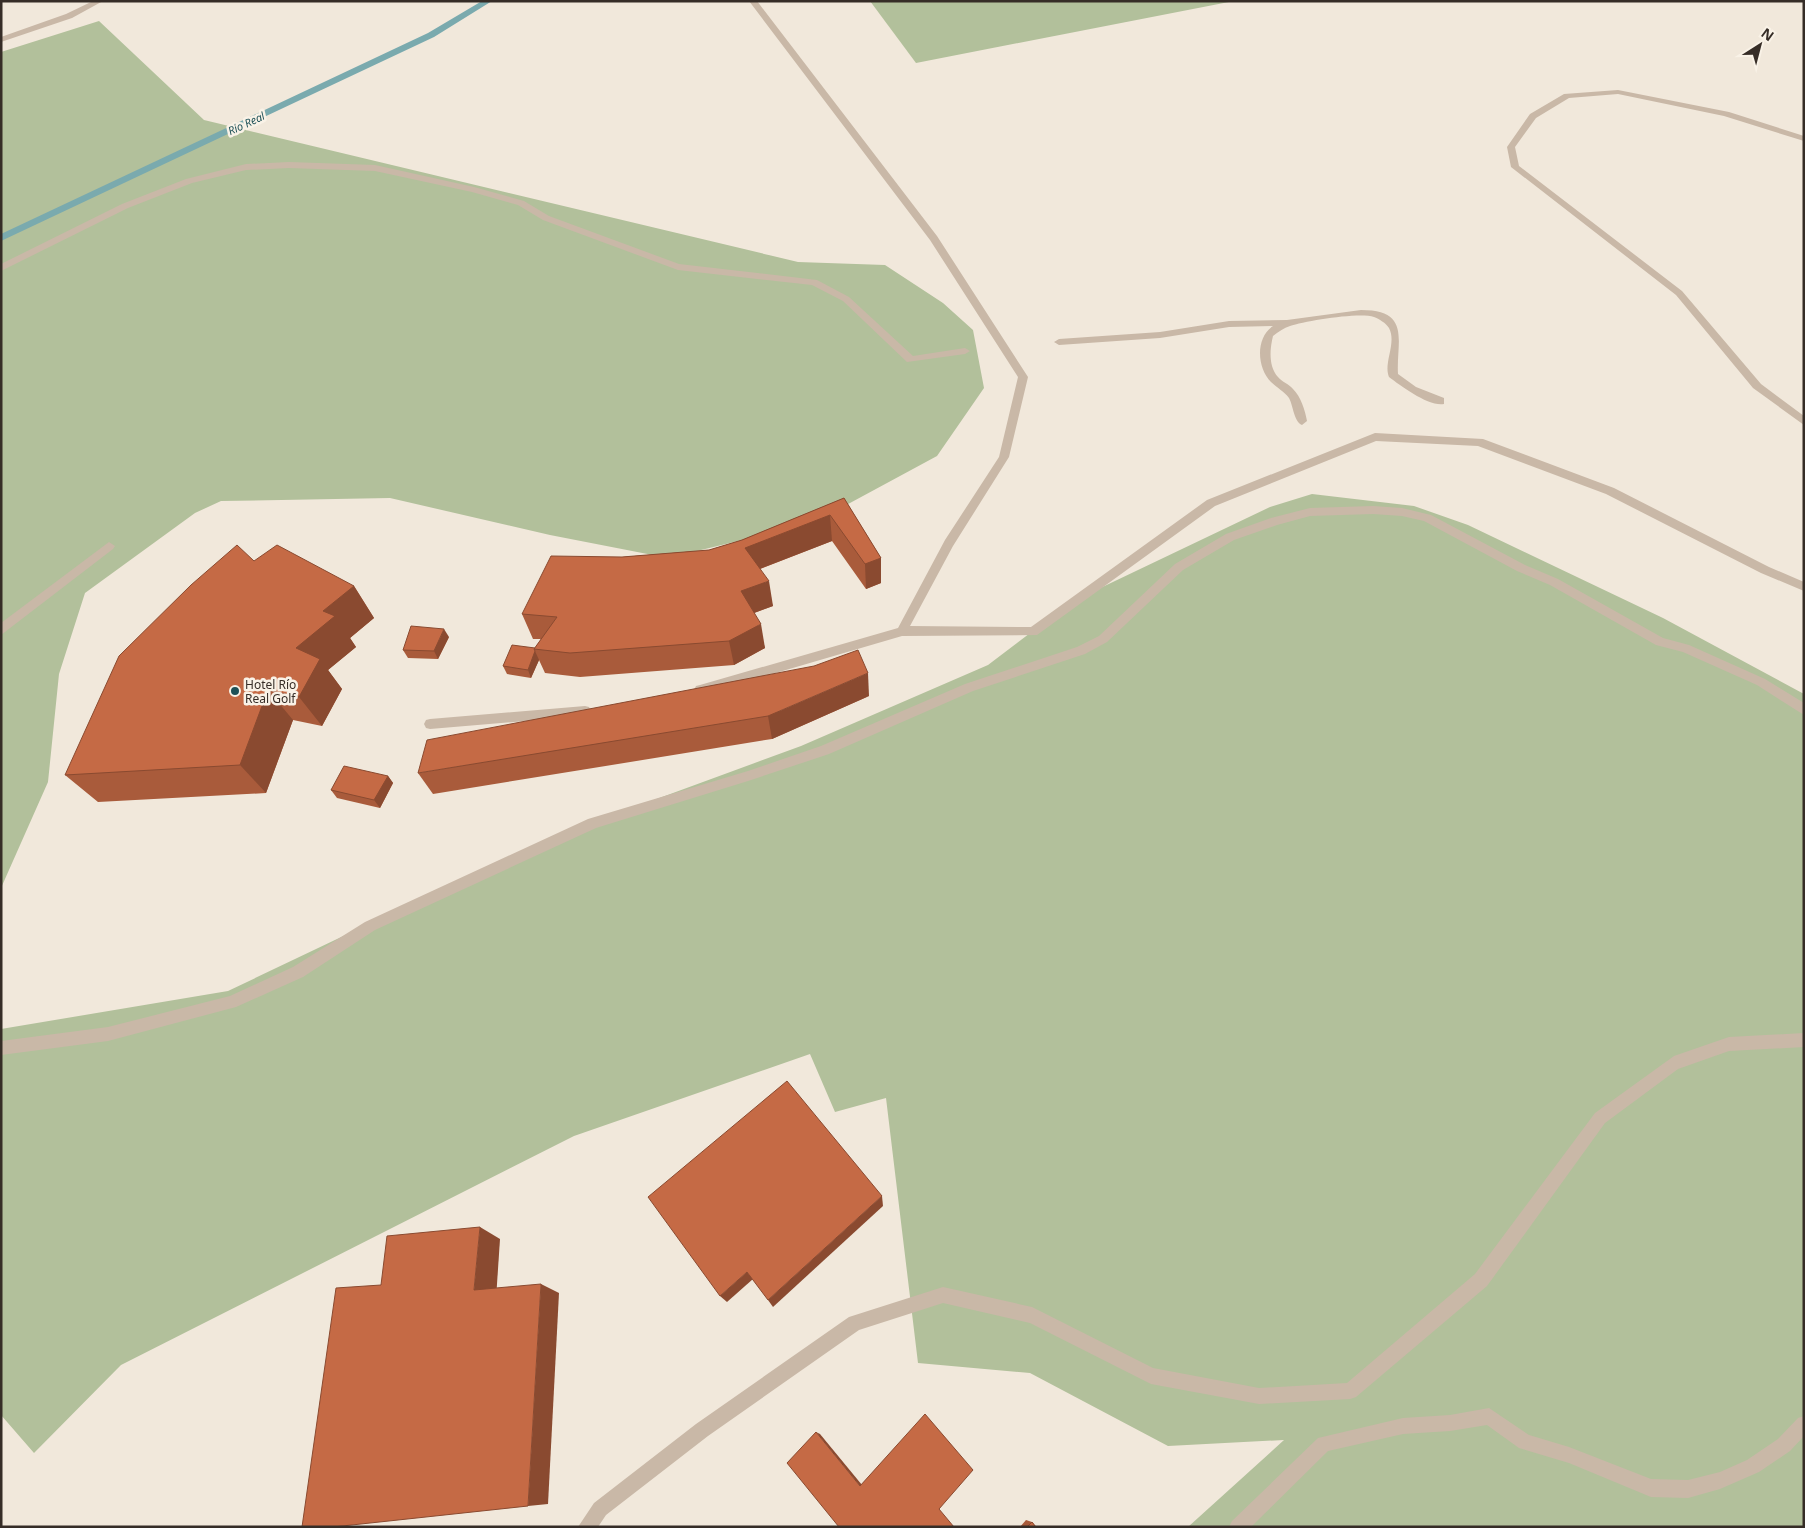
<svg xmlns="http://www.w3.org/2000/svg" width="1805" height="1528" viewBox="0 0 1805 1528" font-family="'Noto Sans',sans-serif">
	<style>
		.green { fill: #b2c09b }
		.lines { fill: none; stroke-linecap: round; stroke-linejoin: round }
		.stream { fill: #7aaaae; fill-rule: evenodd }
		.lane { fill: #c9b8a7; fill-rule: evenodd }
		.street { fill: #c9b8a7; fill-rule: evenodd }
		.wall { fill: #a95b3b }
		.shaded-wall { fill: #8a4a30 }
		.building { fill: #c56a45; stroke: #8a4a30 }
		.poi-dot { fill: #1d5057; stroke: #f9f2e7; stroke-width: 2 }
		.labels { text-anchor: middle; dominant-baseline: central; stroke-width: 5; stroke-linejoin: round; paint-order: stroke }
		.far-water-label { font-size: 11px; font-style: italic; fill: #1d5057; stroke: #f9f2e7 }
		.poi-label { font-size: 12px; fill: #362d27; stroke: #f9f2e7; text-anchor: start }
	</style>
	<rect width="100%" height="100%" fill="#f1e8db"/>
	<g class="green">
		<polygon points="870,1 1234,1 916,63"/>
		<polygon points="99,21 204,120 798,262 885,265 943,303 973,330 984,388 937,456 813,523 668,558 550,535 390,498 221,501 195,513 85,593 59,674 48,782 1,888 1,52"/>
		<polygon points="1312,494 1414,506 1468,525 1663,618 1804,694 1804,1527 1188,1527 1284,1440 1168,1446 1030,1373 918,1363 886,1098 835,1112 810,1054 574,1136 121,1365 34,1453 1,1415 1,1029 228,991 545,840 801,746 988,665 1071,602 1270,507"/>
	</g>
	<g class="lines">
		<polygon class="stream" points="482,1 492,1 434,37 1,241 1,234 428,33"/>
		<g class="lane">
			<polygon points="289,162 375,165 474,187 524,201 549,216 679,264 817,280 849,297 913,356 965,348 970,351 965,354 907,362 843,301 812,285 678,270 543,220 518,205 472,192 375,171 289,168 246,170 192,183 128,208 1,271 1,264 122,204 186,179 246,164"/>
			<path d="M1361,310C1412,310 1396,342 1398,374L1416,387L1444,398V404C1429,407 1401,386 1389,377C1383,363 1397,343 1389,328C1386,323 1379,319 1374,317C1359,312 1305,321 1290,326C1284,328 1278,332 1273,336C1270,348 1268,366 1278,377C1282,382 1289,384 1293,389C1301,397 1305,410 1307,421L1302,425C1294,422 1293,405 1289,398C1284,391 1277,388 1271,382C1257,368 1255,338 1273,326L1229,327L1160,338L1059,345L1054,342L1059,339L1160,332L1229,321L1287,320Z"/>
			<polygon points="1373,506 1402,508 1431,515 1525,565 1558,579 1663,638 1689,645 1765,679 1804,703 1804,715 1757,685 1683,652 1656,645 1550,585 1517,571 1424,521 1402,516 1373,514 1310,516 1277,525 1234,540 1183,570 1107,642 1085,654 973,691 829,754 748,781 596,828 375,930 303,977 236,1007 108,1041 1,1055 1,1041 108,1027 230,996 293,967 365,922 588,819 748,771 821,746 965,684 1077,647 1099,636 1175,564 1226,534 1271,518 1310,508"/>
			<polygon points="109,542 115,546 113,549 1,635 1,623"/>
			<polygon points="1489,1408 1529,1435 1569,1447 1651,1479 1688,1480 1720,1472 1747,1460 1778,1439 1798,1418 1804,1416 1804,1436 1790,1451 1759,1472 1720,1489 1688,1498 1651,1497 1569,1463 1519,1448 1487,1425 1450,1431 1403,1434 1328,1451 1251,1527 1229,1527 1232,1521 1318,1438 1403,1418 1450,1415"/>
		</g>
		<g class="street">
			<polygon points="93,1 103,1 72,18 1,42 1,37 66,14"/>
			<polygon points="749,1 757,1 937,236 1028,377 1009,457 953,546 910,626 1031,627 1207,500 1375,433 1483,439 1614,488 1769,567 1804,582 1804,591 1761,573 1606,494 1478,446 1376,441 1215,506 1037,635 902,636 700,695 696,694 694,690 696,686 700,685 898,628 945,540 999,457 1018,377 930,240"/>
			<polygon points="1618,90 1729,112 1804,136 1804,141 1724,116 1618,94 1569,98 1536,118 1515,147 1519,166 1682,291 1761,384 1804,416 1804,425 1753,388 1676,295 1511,167 1507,147 1530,114 1564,94"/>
			<polygon points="585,706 589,707 591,711 589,715 585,716 430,729 426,728 424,724 426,720 430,719"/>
			<polygon points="1804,1033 1804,1047 1729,1051 1678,1069 1605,1123 1487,1286 1356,1397 1350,1399 1259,1404 1151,1384 1030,1323 943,1303 859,1330 708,1436 606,1515 598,1527 578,1527 594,1503 696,1424 849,1317 943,1287 1032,1307 1153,1368 1259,1388 1347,1383 1475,1274 1595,1113 1674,1056 1729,1037"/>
		</g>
	</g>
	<g class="wall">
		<polygon points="844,498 881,558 881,583 866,589 832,541 760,569 773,606 754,613 765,648 734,665 580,677 545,673 539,660 531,678 507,674 503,666 535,648 541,639 533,639 522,614 622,557 709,550 742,540"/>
		<polygon points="254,561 354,586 374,618 350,638 356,647 328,670 342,689 322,726 293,720 266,793 98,802 65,775"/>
		<polygon points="449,637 438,659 408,658 403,650"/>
		<polygon points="869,696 772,739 433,794 418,773"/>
		<polygon points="388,776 393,783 380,808 337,798 331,790"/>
		<polygon points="1026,1520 1032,1522 1036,1527 1020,1527"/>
	</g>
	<g class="shaded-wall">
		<polygon points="830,515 832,541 749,573 745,548"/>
		<polygon points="881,558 881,583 866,589 865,564"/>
		<polygon points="769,581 773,606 746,616 741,591"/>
		<polygon points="354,586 374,618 350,638 356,647 328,670 342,689 322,726 299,697 296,648 323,611"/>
		<polygon points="761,624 765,648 734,665 729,641"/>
		<polygon points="444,629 449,637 438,659 434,651"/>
		<polygon points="535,651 539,660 531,678 528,670"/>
		<polygon points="868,673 869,696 772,739 768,716"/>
		<polygon points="268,690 293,720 266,793 240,765"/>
		<polygon points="388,776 393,783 380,808 374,800"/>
		<polygon points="882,1196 883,1206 773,1307 768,1300"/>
		<polygon points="480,1227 500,1239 496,1299 474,1290"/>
		<polygon points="747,1272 753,1279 727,1302 720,1296"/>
		<polygon points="541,1284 559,1293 548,1504 528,1506"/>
		<polygon points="816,1432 820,1434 862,1485 860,1486"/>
	</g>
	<g class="building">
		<polygon points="844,498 881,558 865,564 830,515 745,548 769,581 741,591 761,624 729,641 570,653 534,649 557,617 522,614 551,556 622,557 709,550 742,540"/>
		<polygon points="237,545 254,561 277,545 354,586 323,611 335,616 296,648 320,659 299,697 268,690 240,765 65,775 119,656 191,585"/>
		<polygon points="411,626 444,629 434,651 403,650"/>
		<polygon points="512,645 535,648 534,649 535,651 528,670 503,666"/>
		<polygon points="858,650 868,673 768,716 418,773 427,740 814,666"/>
		<polygon points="344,766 388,776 374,800 331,790"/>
		<polygon points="787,1081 882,1196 768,1300 747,1272 720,1296 648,1197"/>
		<polygon points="480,1227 474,1290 541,1284 528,1506 333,1527 302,1527 336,1288 381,1285 387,1236"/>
		<polygon points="925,1414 973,1470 939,1509 954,1527 839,1527 787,1463 816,1432 860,1486"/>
		<polygon points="1032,1522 1036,1527 1027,1527"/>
	</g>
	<circle class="poi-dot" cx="235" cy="691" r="5"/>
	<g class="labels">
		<g class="far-water-label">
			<text transform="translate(246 123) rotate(-25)">Rio Real</text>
		</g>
		<g class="poi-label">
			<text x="245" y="684">Hotel Río<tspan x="245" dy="14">Real Golf</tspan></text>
		</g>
	</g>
	<rect width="1805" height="1528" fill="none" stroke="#362d27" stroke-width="5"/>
	<g transform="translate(1760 45) rotate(36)" stroke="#f9f2e7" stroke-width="4" paint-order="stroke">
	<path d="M0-4L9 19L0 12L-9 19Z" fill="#362d27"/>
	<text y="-8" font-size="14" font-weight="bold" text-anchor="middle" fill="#362d27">N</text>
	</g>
</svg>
